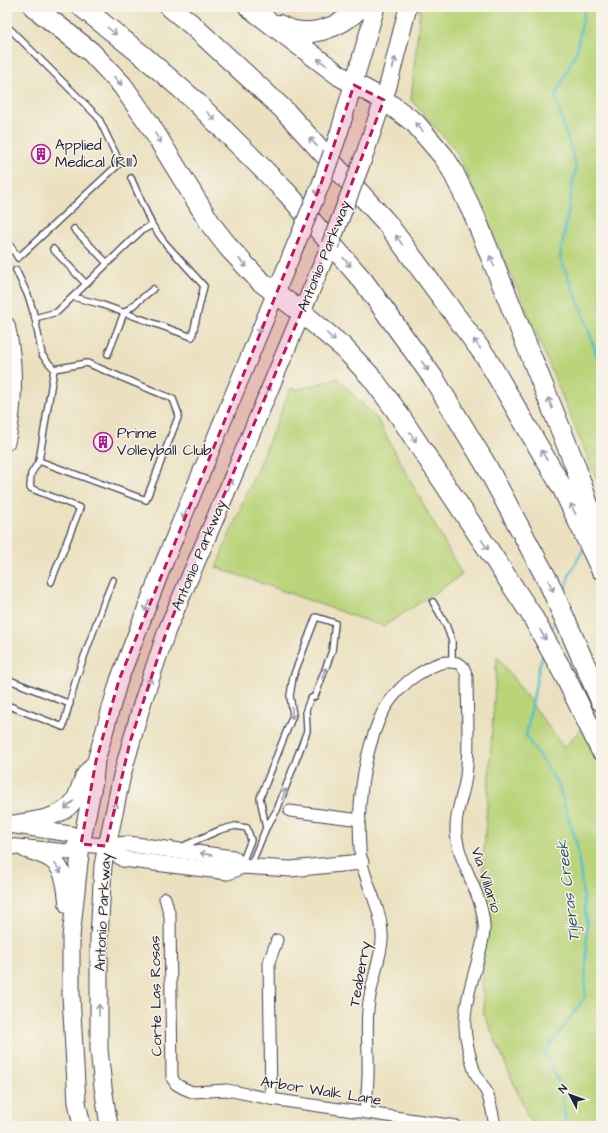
<svg xmlns="http://www.w3.org/2000/svg" width="608" height="1133" viewBox="0 0 608 1133" font-family="'Architects Daughter',sans-serif">
	<style>
		.green { fill: #bad47a; stroke: #6e7b5a }
		.lines { fill: none; stroke-linecap: round; stroke-linejoin: round }
		.stream { stroke: #50bdc9; stroke-width: 2.5 }
		.lane-casing { stroke: #403f4f; stroke-width: 8 }
		.street-casing { stroke: #403f4f; stroke-width: 13 }
		.secondary-casing { stroke: #403f4f; stroke-width: 17 }
		.primary-casing { stroke: #403f4f; stroke-width: 19 }
		.highway-casing { stroke: #403f4f; stroke-width: 22 }
		.lane { stroke: #fff; stroke-width: 5.5 }
		.street { stroke: #fff; stroke-width: 11 }
		.secondary { stroke: #fff; stroke-width: 15 }
		.primary { stroke: #fff; stroke-width: 17 }
		.highway { stroke: #fff; stroke-width: 20 }
		.primary-bridge-casing { stroke: #403f4f; stroke-width: 19; stroke-linecap: butt }
		.primary-bridge { stroke: #fff; stroke-width: 17 }
		.oneway { stroke: #9c9ca7 }
		.marked { fill: #c2185b; fill-opacity: 0.2; stroke: #c2185b; stroke-width: 3; stroke-dasharray: 8 5; stroke-linejoin: round }
		.labels { text-anchor: middle; dominant-baseline: central; stroke-width: 3; stroke-linejoin: round; paint-order: stroke }
		.poi-label { font-size: 15px; fill: #22223b; stroke: #f7f3e8; text-anchor: start }
		.street-label { font-size: 15px; fill: #22223b; stroke: #f7f3e8 }
		.water-label { font-size: 16px; font-style: italic; fill: #32586d; stroke: #f7f3e8 }
	</style>
	<rect width="100%" height="100%" fill="#f7f3e8"/>
	<filter id="ink" filterUnits="userSpaceOnUse"><feTurbulence type="fractalNoise" baseFrequency=".025" numOctaves="2"/><feDisplacementMap in="SourceGraphic" scale="8" xChannelSelector="R" yChannelSelector="G"/><feConvolveMatrix kernelMatrix="1 2 1 2 8 2 1 2 1" color-interpolation-filters="sRGB"/></filter>
	<filter id="wash" filterUnits="userSpaceOnUse"><feTurbulence type="fractalNoise" baseFrequency=".012" numOctaves="4" result="noise"/><feDisplacementMap in="SourceGraphic" scale="16" xChannelSelector="R" yChannelSelector="G"/><feGaussianBlur stdDeviation="0.9" result="paint"/><feColorMatrix in="noise" values="0 0 0 0 0 0 0 0 0 0 0 0 0 0 0 0 0 1.4 0 .05"/><feComposite in="paint" operator="in"/></filter>
	<g filter="url(#wash)">
		<rect width="100%" height="100%" fill="#ebe1c0"/>
		<g class="green">
			<polygon points="420,7 601,7 601,490 519,292 456,151 411,100"/>
			<polygon points="337,378 377,419 462,575 384,626 361,619 216,567 291,388 297,390"/>
			<polygon points="497,656 564,748 601,706 601,1126 532,1126 484,1014 479,926"/>
		</g>
		<g class="lines">
			<g class="stream">
				<polyline points="585,7 577,50 555,97 576,166 560,258 584,316 601,369"/>
				<polyline points="563,594 571,571 583,550"/>
				<polyline points="551,632 555,618"/>
				<polyline points="543,654 539,667 526,736 558,784 577,845 587,926 585,997 545,1053 561,1087 566,1126"/>
			</g>
		</g>
	</g>
	<g filter="url(#ink)">
		<g class="lines">
			<defs>
				<g id="lane">
					<polyline points="7,26 98,117 120,163 18,258 7,240"/>
					<polyline points="74,229 107,263"/>
					<polyline points="53,249 86,284"/>
					<polyline points="16,270 29,298 35,318 42,355 54,369 39,461 31,474 30,488 80,508 51,582"/>
					<polyline points="73,297 100,304 192,337 204,286 165,243 152,225 131,178"/>
					<polyline points="35,318 57,312 141,231 152,225"/>
					<polyline points="108,354 124,313 153,289"/>
					<polyline points="39,461 146,500 179,415 173,399 87,363 54,369"/>
					<polyline points="433,602 446,625 452,641 452,662"/>
					<polyline points="7,679 70,704"/>
					<polyline points="7,705 63,727 76,679 104,602 113,580"/>
					<polyline points="181,847 220,830 235,826 247,828 251,840 242,863"/>
					<polyline points="251,865 266,828 277,810 307,731 306,710 310,699 315,696 332,651 335,623 316,617 293,677 290,696 293,715 260,798 266,828"/>
				</g>
				<g id="street">
					<polyline points="290,811 360,820"/>
					<polyline points="165,898 170,916 172,1078 176,1084 183,1088 192,1092 227,1090 271,1099 456,1126"/>
					<polyline points="271,1099 269,962 277,940"/>
					<path d="M365,1112C366,1100 368,1088 368,1076C369,1054 366,1031 368,1010C369,997 372,986 375,974C377,963 381,953 382,941C384,908 361,880 360,848C357,806 363,759 379,720C387,701 403,683 420,673C429,668 438,662 448,662C461,662 464,665 467,677C467,710 470,744 466,776C464,795 455,811 456,830C457,863 482,891 484,925C485,938 480,951 477,963C471,984 464,1007 465,1028C466,1042 470,1057 474,1070C477,1077 482,1084 486,1091C491,1102 493,1114 495,1126"/>
				</g>
				<g id="secondary">
					<path d="M7,325C14,354 15,382 12,412C11,422 10,432 7,442"/>
					<polyline points="15,826 71,834 81,844"/>
					<polyline points="7,846 68,852 81,844 106,846 128,844 233,858 242,866"/>
					<polyline points="106,846 123,859 228,872 242,866 291,869 361,862"/>
				</g>
				<g id="primary">
					<polyline points="332,153 339,133 376,7"/>
					<polyline points="363,159 388,86 408,7"/>
					<path d="M7,825C27,821 60,820 73,802C79,794 79,787 83,779C85,774 89,770 92,766"/>
					<path d="M25,849C34,852 45,855 52,860C66,870 66,890 68,905"/>
					<polyline points="82,1126 77,1102 71,995 71,937 81,844 94,781 96,761 119,680 161,570 296,244"/>
					<polyline points="109,1126 103,1087 99,1049 99,938 103,865 122,775 142,704 167,630 232,479 330,245"/>
				</g>
				<g id="highway">
					<polyline points="34,7 91,52 122,85 148,122 212,226 230,249 260,281 301,312 344,348 372,378 395,409 531,614 565,676 601,750"/>
					<polyline points="82,7 142,55 194,100 288,194 364,282 434,379 486,465 549,583 601,701"/>
					<polyline points="170,7 191,24 284,110 386,222 486,357 563,489 601,569"/>
					<polyline points="249,7 340,76 384,100 415,123 444,157 452,170 475,217 575,465 599,538"/>
					<path d="M279,25C307,41 340,28 361,7"/>
				</g>
			</defs>
			<use href="#lane" class="lane-casing"/>
			<use href="#street" class="street-casing"/>
			<use href="#secondary" class="secondary-casing"/>
			<use href="#primary" class="primary-casing"/>
			<use href="#highway" class="highway-casing"/>
			<use href="#lane" class="lane"/>
			<use href="#street" class="street"/>
			<use href="#secondary" class="secondary"/>
			<use href="#primary" class="primary"/>
			<use href="#highway" class="highway"/>
			<defs>
				<g id="primary-bridge">
					<polyline points="296,244 321,184 332,153"/>
					<polyline points="330,245 363,159"/>
				</g>
			</defs>
			<use href="#primary-bridge" class="primary-bridge-casing"/>
			<use href="#primary-bridge" class="primary-bridge"/>
		</g>
		<defs><path id="oneway-shaft" d="M-6 0H5M1.5-3L5.5 0L1.5 3" fill="none" stroke-width="1.6" stroke-linecap="round" stroke-linejoin="round"/></defs>
		<g class="oneway">
			<use href="#oneway-shaft" transform="translate(112 31) rotate(38)"/>
			<use href="#oneway-shaft" transform="translate(322 62) rotate(-143)"/>
			<use href="#oneway-shaft" transform="translate(394 63) rotate(-75)"/>
			<use href="#oneway-shaft" transform="translate(118 81) rotate(47)"/>
			<use href="#oneway-shaft" transform="translate(211 116) rotate(45)"/>
			<use href="#oneway-shaft" transform="translate(419 127) rotate(-132)"/>
			<use href="#oneway-shaft" transform="translate(158 138) rotate(58)"/>
			<use href="#oneway-shaft" transform="translate(313 142) rotate(-133)"/>
			<use href="#oneway-shaft" transform="translate(318 190) rotate(113)"/>
			<use href="#oneway-shaft" transform="translate(399 240) rotate(-126)"/>
			<use href="#oneway-shaft" transform="translate(492 261) rotate(-112)"/>
			<use href="#oneway-shaft" transform="translate(347 262) rotate(49)"/>
			<use href="#oneway-shaft" transform="translate(243 263) rotate(47)"/>
			<use href="#oneway-shaft" transform="translate(260 328) rotate(112)"/>
			<use href="#oneway-shaft" transform="translate(331 337) rotate(42)"/>
			<use href="#oneway-shaft" transform="translate(477 344) rotate(-126)"/>
			<use href="#oneway-shaft" transform="translate(425 366) rotate(54)"/>
			<use href="#oneway-shaft" transform="translate(268 391) rotate(-68)"/>
			<use href="#oneway-shaft" transform="translate(550 403) rotate(-112)"/>
			<use href="#oneway-shaft" transform="translate(413 437) rotate(56)"/>
			<use href="#oneway-shaft" transform="translate(544 455) rotate(-119)"/>
			<use href="#oneway-shaft" transform="translate(230 485) rotate(-67)"/>
			<use href="#oneway-shaft" transform="translate(573 509) rotate(-116)"/>
			<use href="#oneway-shaft" transform="translate(185 514) rotate(112)"/>
			<use href="#oneway-shaft" transform="translate(485 545) rotate(56)"/>
			<use href="#oneway-shaft" transform="translate(551 586) rotate(65)"/>
			<use href="#oneway-shaft" transform="translate(147 606) rotate(111)"/>
			<use href="#oneway-shaft" transform="translate(543 635) rotate(61)"/>
			<use href="#oneway-shaft" transform="translate(324 673) rotate(-69)"/>
			<use href="#oneway-shaft" transform="translate(149 683) rotate(-71)"/>
			<use href="#oneway-shaft" transform="translate(292 713) rotate(90)"/>
			<use href="#oneway-shaft" transform="translate(284 794) rotate(-70)"/>
			<use href="#oneway-shaft" transform="translate(69 805) rotate(139)"/>
			<use href="#oneway-shaft" transform="translate(115 808) rotate(-77)"/>
			<use href="#oneway-shaft" transform="translate(206 854) rotate(-172)"/>
			<use href="#oneway-shaft" transform="translate(58 868) rotate(55)"/>
			<use href="#oneway-shaft" transform="translate(99 1010) rotate(-91)"/>
		</g>
	</g>
	<path class="marked" d="M354,85L384,100L311,289L167,630L130,742L106,846L81,844L96,761L119,680L321,184Z"/>
	<defs>
		<symbol id="building-ring" viewBox="-11 -11 22 22"><circle r="9.5" fill="#f7f3e8" stroke="#b5179e" stroke-width="1.5"/><path d="M-4-6H4V6H1V3H-1V6H-4ZM-2.5-4.3h1.7v1.8h-1.7ZM.8-4.3h1.7v1.8H.8ZM-2.5-1h1.7V.8h-1.7ZM.8-1h1.7V.8H.8Z" fill="#b5179e"/></symbol>
	</defs>
	<g fill-rule="evenodd">
		<use href="#building-ring" x="30" y="143" width="22" height="22"/>
		<use href="#building-ring" x="92" y="431" width="22" height="22"/>
	</g>
	<g class="labels">
		<g class="poi-label">
			<text x="55" y="145">Applied<tspan x="55" dy="17">Medical (R111)</tspan></text>
			<text x="117" y="433">Prime<tspan x="117" dy="17">Volleyball Club</tspan></text>
		</g>
		<g class="street-label">
			<text transform="translate(324 256) rotate(-68)">Antonio Parkway</text>
			<text transform="translate(199 555) rotate(-67)">Antonio Parkway</text>
			<text transform="translate(486 880) rotate(72)">Via Villario</text>
			<text transform="translate(103 912) rotate(-87)">Antonio Parkway</text>
			<text transform="translate(360 974) rotate(-80)">Teaberry</text>
			<text transform="translate(156 996) rotate(-91)">Corte Las Rosas</text>
			<text transform="translate(321 1091) rotate(9)">Arbor Walk Lane</text>
		</g>
		<g class="water-label">
			<text transform="translate(568 891) rotate(-97)">Tijeras Creek</text>
		</g>
	</g>
	<rect width="608" height="1133" fill="none" stroke="#f7f3e8" stroke-width="24"/>
	<g transform="translate(570 1095) rotate(311)" stroke="#f7f3e8" stroke-width="3" paint-order="stroke">
	<path d="M0-3L7 15L0 10L-7 15Z" fill="#22223b"/>
	<text y="-6" font-size="11" font-weight="bold" text-anchor="middle" fill="#22223b">N</text>
	</g>
</svg>
